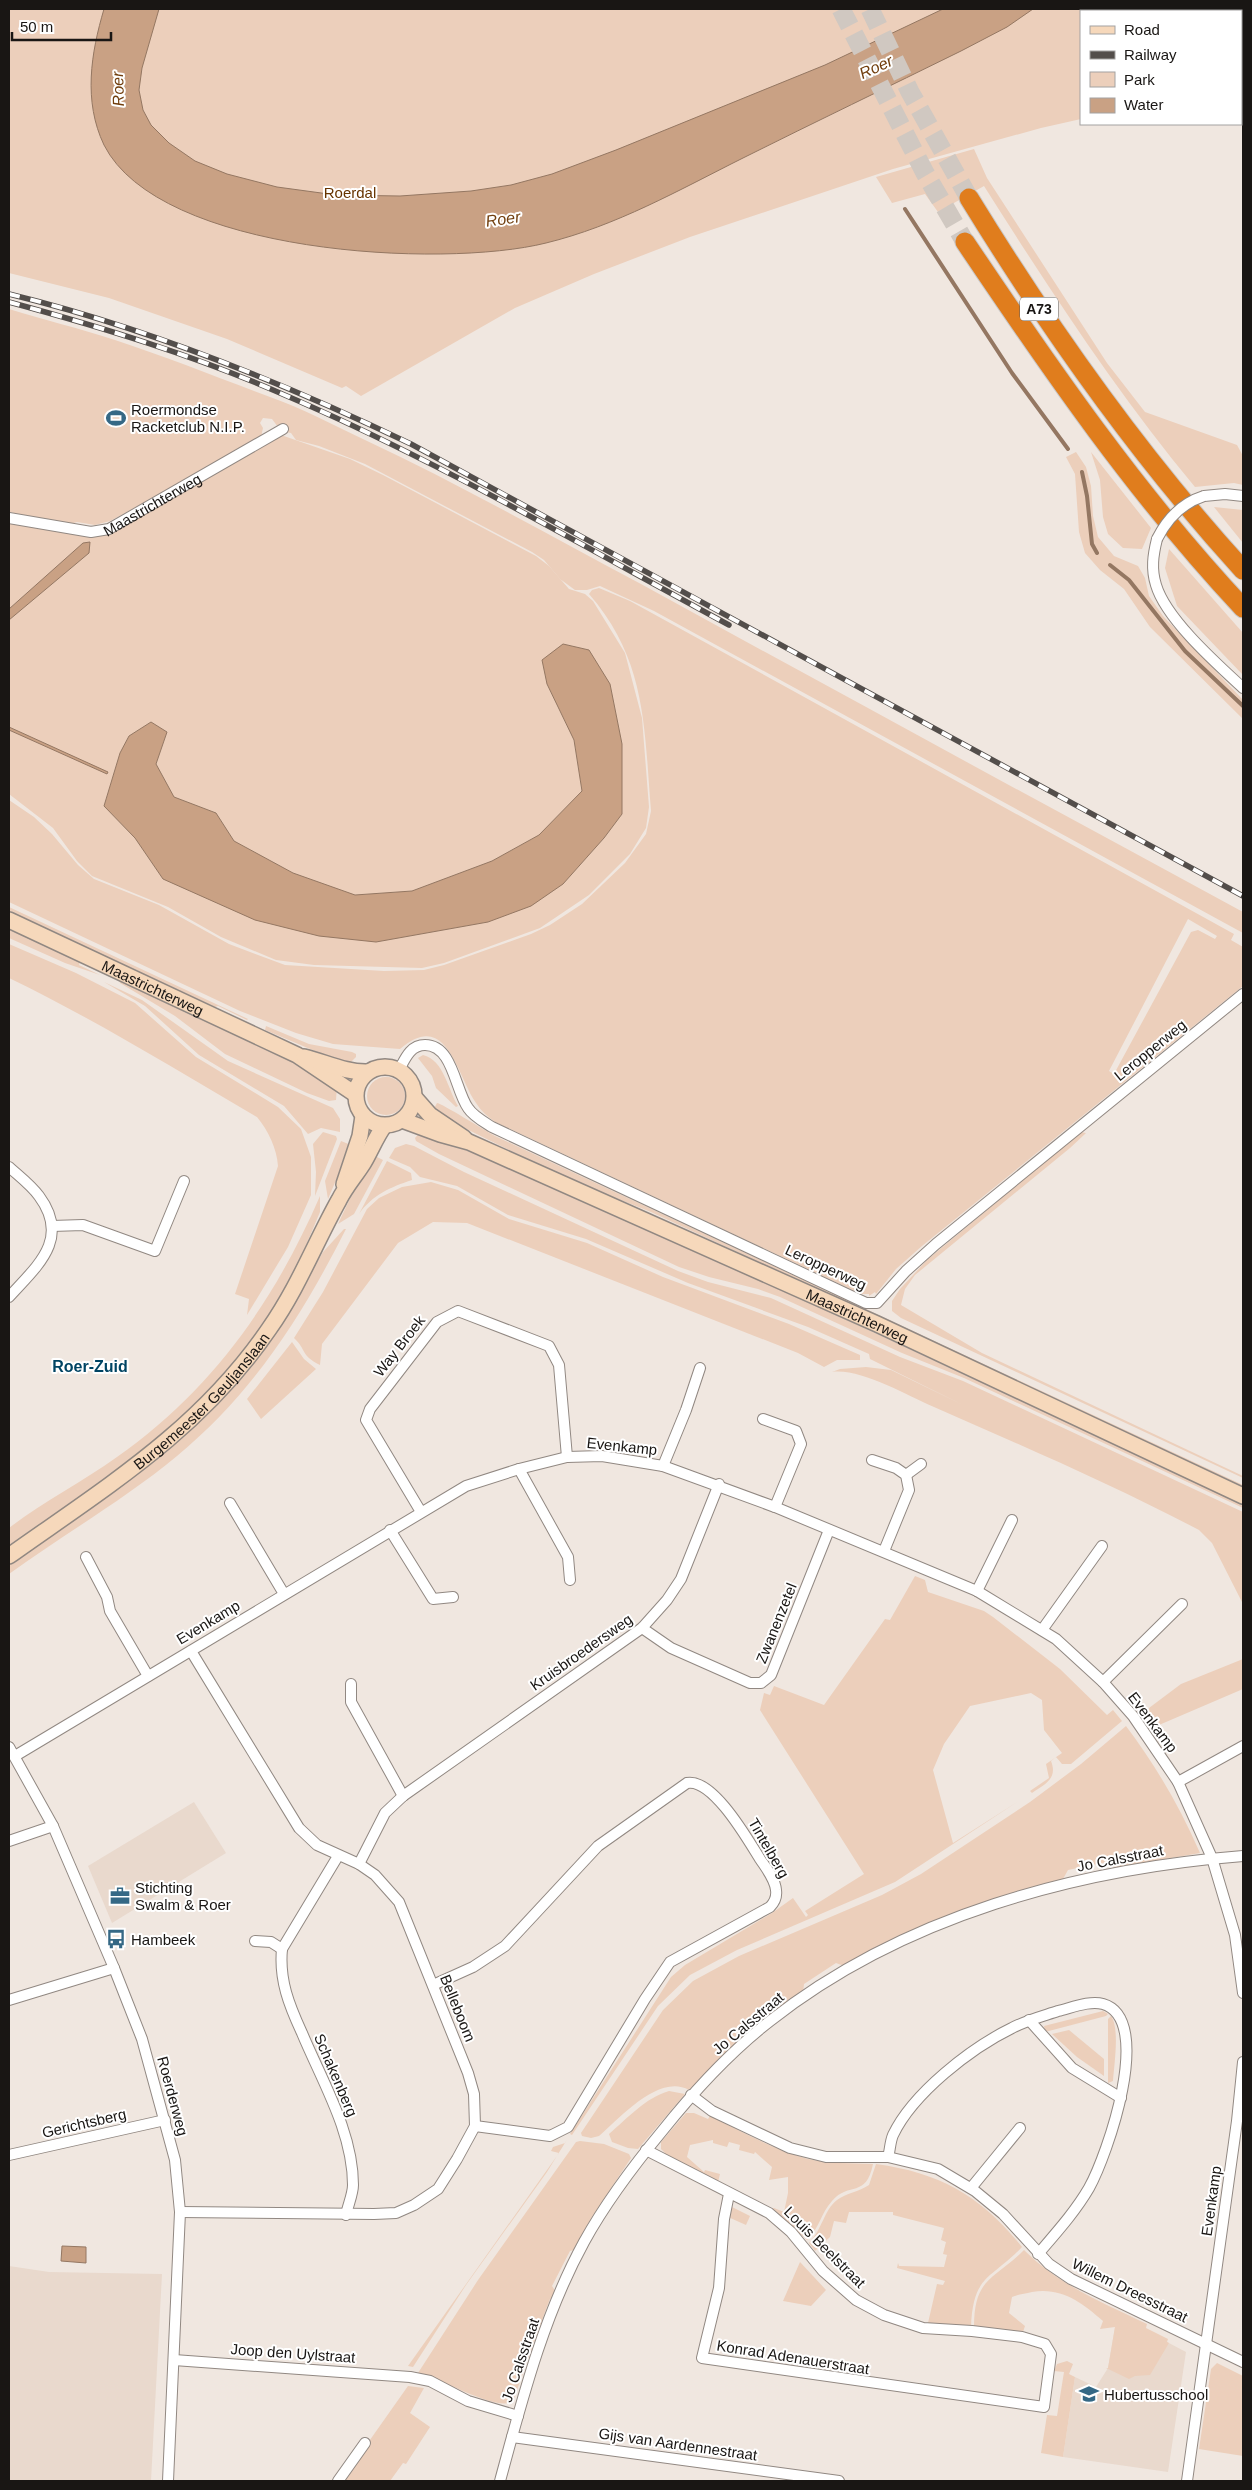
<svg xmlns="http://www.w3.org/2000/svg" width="1252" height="2490" viewBox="0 0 1252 2490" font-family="Helvetica,sans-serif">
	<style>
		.built { fill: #e9d9cd }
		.green { fill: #eccfbb; fill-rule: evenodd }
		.water { fill: #c9a184; stroke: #947762 }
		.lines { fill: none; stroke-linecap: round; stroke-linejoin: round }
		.stream { stroke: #947762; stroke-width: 4 }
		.motorway-tunnel { stroke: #d0c8c1; stroke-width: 19; stroke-dasharray: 19 9; stroke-linecap: butt }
		.minor-casing { stroke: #918882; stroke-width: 12 }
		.secondary-casing { stroke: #918882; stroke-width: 18 }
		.motorway-casing { stroke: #c8c7c7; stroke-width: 21 }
		.minor { stroke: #fff; stroke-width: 10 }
		.secondary { stroke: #f6d8bb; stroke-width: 15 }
		.motorway { stroke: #e07d1d; stroke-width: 19 }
		.rail-casing { stroke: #534e4b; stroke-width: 5.5 }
		.rail { stroke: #fff; stroke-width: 4; stroke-dasharray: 11; stroke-linecap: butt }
		.minor-bridge-casing { stroke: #918882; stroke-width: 12; stroke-linecap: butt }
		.minor-bridge { stroke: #fff; stroke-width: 10 }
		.labels { text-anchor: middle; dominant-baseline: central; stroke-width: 4; stroke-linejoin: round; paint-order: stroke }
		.shield { fill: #fff; stroke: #5e5c5a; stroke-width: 1 }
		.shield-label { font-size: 14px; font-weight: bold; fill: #191614 }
		.park-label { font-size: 15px; fill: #673400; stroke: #fff }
		.poi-label { font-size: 15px; fill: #191614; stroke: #fff; text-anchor: start }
		.street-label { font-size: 15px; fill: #191614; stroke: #fff }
		.water-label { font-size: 16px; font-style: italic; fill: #713e0d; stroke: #fff }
		.neighbourhood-label { font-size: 16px; font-weight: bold; fill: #004463; stroke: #fff }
	</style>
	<rect width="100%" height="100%" fill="#f0e7e0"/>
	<g class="built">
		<polygon points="194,1802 226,1853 112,1923 88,1866"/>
		<polygon points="9,2266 49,2272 162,2274 151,2481 9,2481"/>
		<polygon points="1115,2327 1167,2342 1186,2352 1168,2472 1063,2457 1075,2377 1096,2387 1108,2368"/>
	</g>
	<g class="green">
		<polygon points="9,9 1243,9 1243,79 1241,79 1241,11 1081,11 1081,119 1041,128 893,169 690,237 594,274 515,308 361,396 346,386 342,388 227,339 109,298 9,273"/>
		<path d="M974,149L987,178L1107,363L1145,412L1237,445L1243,456V485L1234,483L1195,487C1116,392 1050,290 984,186L938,212L925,194L892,203L876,177Z"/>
		<path d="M9,309C44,320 79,328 115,340C167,357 219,378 270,397C302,408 333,425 365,440C459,484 549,535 641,584C841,694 1042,803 1243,912V933L654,611L600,586L587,590H575L560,579L544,560L532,552L365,464L319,446L296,440L291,433L281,431L272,419L263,418L260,423L263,428L261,437L233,455L110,521L95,525L77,522L70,524L9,512Z"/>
		<path d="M281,435L350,459L383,475L536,556L549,566L569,589L585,594L593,601L625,653L642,718L649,807L646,828L630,854L589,895L540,928L444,963L422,968L314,965L276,960L221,937L168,907L92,876L77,861L53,828L9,794V730L107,774L108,773L9,727V620L89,553L83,543L9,609V521L94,533ZM563,644L589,650L622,814L604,838L563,884L488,922L376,942L163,879L135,838L104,806L120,753L129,736L151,722L167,732L156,764L174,797L216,813L234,841L293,873L354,895L412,891L492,861L539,835L582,791L574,740L547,684Z"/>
		<polygon points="1076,452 1086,467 1091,486 1093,516 1098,537 1114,556 1138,566 1145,578 1149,596 1163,616 1243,700 1243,719 1150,627 1124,589 1100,570 1085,553 1079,532 1075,474 1066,457"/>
		<polygon points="1091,452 1151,528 1142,549 1123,548 1108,534 1103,517 1100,480"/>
		<polygon points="1214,507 1243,510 1243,543"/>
		<polygon points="1169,549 1243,633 1243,675 1177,606 1165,568"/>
		<path d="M599,588L630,601L1196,913L1234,934L1231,940L1243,947V986L922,1246L896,1269L876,1294L875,1292L869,1296V1294H861L495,1122C488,1117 481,1111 476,1103C457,1076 447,1008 400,1049L333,1044L296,1033L240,1011L9,902V800L34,817L52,834L78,865L94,879L159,905L229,944L285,965L384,971L424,970L444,965L531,934L550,925L582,904L625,863L646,834L651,811C644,727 647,661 589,594L592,590ZM1188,919L1217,936L1215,939L1198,930L1191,932L1114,1074L1109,1071Z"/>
		<polygon points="9,907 248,1019 247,1020 218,1006 215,1007 9,911"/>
		<polygon points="9,928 80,962 79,965 100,975 65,963 9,938"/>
		<path d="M9,944L76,973L135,1003L196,1057L278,1107L301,1129L311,1157V1195L288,1247L247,1315L249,1299L235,1294L278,1166C277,1149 268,1130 257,1117C175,1069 94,1019 9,978Z"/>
		<polygon points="119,980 289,1060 337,1086 336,1100 329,1101 307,1093 225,1054 175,1016 120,983"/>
		<polygon points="104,982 142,1000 228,1061 333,1108 340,1119 340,1132 321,1128 308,1134 284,1106 199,1055 145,1006"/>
		<polygon points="266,1026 309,1044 352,1052 356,1054 356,1057 348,1065 265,1030"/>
		<path d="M423,1055C444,1060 448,1090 458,1106L456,1107L436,1088L432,1076L418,1058Z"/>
		<circle cx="386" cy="1096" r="19"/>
		<path d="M437,1103C441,1103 486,1131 495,1136L1243,1485V1487L651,1212L570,1180L432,1112Z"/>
		<polygon points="421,1131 651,1229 1243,1504 1243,1508 964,1378 902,1353 780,1297 758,1289 709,1277 679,1267 439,1154 416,1141 415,1138"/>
		<polygon points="323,1132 336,1136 337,1139 315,1196 316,1172 313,1144"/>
		<polygon points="1081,1132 1086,1133 1085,1134 1070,1148 915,1275 905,1289 901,1305 982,1353 1243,1476 1243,1478 901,1318 892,1311 892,1301 900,1289 927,1260"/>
		<polygon points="341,1141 351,1145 328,1199 325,1181"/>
		<path d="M406,1144L414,1146L464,1172L678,1271L708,1282L771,1298L900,1357L963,1381L1243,1512V1604L1212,1543L1199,1530C1113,1485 1023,1446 934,1407C906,1395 860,1368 832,1372L840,1369L866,1367L891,1370L963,1405L870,1359L869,1354L808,1327L688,1283L586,1239L508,1215L457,1186L420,1177L410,1167L389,1158L395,1148Z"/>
		<polygon points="371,1154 383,1160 354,1214 338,1224"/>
		<path d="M387,1161L411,1173L412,1180C391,1187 372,1195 359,1214Z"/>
		<path d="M431,1182L458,1190L509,1219L587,1243L663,1277L789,1324L860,1355V1360H837L824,1367L798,1353L467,1223L433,1222L398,1243L322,1344L320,1365C300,1355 307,1350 294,1338L323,1292L367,1209L379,1198L402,1187Z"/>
		<path d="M320,1196V1212L307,1243L309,1244L279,1302L245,1350L199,1402L123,1468L9,1547V1528C43,1502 82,1482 117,1457C212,1390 274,1302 320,1196Z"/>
		<path d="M344,1229H346C302,1316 253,1393 177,1456C124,1500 64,1534 9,1574V1564L143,1469L199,1421L292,1306L323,1252Z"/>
		<polygon points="292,1342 304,1359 316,1369 261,1419 247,1399"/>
		<path d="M915,1576L925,1580L928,1592L984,1611L993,1617L1060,1669L1107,1715L1113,1710L1122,1721L1071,1764H1062L1056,1757L1051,1761C1058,1779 1045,1784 1032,1793L1030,1791L1049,1778L1046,1764L1062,1753L1044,1730L1042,1700L1031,1693L970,1706L944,1744L933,1770L953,1843L1028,1795L895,1882L737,1950L690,1975L658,2006L572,2135L570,2134L671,1977L685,1965L772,1913L793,1898L806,1917L808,1915L805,1911L864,1874L760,1710L764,1693L770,1695L774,1686L824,1705L885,1619L890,1620Z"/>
		<polygon points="1243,1659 1243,1689 1152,1728 1141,1714 1181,1684"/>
		<path d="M1126,1726C1156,1766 1180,1807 1200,1853L1114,1868L1107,1862L1068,1870L1063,1879C986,1897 913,1927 844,1966L836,1963L804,1984L803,1993L746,2035L689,2090C659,2073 620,2118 599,2136L591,2138L582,2136L581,2133L663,2010L693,1981L739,1956L882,1895L921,1874L1030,1802L1081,1764Z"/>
		<polygon points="1103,2011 1108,2014 1106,2016 1045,2032 1044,2026"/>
		<path d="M1111,2016C1120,2028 1114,2066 1113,2081L1108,2083V2019Z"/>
		<polygon points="1069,2030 1104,2059 1104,2076 1077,2057 1052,2034"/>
		<path d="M669,2091L685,2094L638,2149L628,2148L612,2142L609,2134C628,2118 645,2098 669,2091Z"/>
		<path d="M686,2113H694L708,2119L710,2116C741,2131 774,2150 808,2159C829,2164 851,2163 873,2164C866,2199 849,2181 832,2201C821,2213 819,2229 807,2240L771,2209L774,2208L784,2212L788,2193V2177L769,2180L772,2167L755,2152L754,2154L739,2150L740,2145L729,2142L727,2147L713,2143V2140L690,2145L687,2157L704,2172L705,2170L720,2174L718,2182L664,2156L665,2153L661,2149V2142Z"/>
		<polygon points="568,2138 547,2172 466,2285 413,2367 408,2366 559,2153 551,2151 553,2147 565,2143"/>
		<path d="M580,2141L604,2144L629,2154L631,2158L592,2217L578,2242L577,2249L570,2251L552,2286L556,2292L555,2296L550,2299L545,2312L513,2401C498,2413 439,2377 418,2373L478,2280L576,2142Z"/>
		<path d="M876,2164C941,2173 981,2196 1022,2247C991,2280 973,2274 971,2327L928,2323L937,2284L943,2285L945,2281L897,2268L898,2263L899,2266L944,2267L947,2255L952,2256L943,2254L946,2242L941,2240L944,2228L893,2215V2212H849L846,2223L834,2221L830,2237L815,2251L809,2243C822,2230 824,2210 837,2200C846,2193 859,2192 869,2185Z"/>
		<polygon points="732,2207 750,2216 746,2225 728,2217"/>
		<path d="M1024,2250C1059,2285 1103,2303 1147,2324L1146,2328L1168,2339L1167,2342L1169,2343L1150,2375L1135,2376L1129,2379L1106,2368H1108L1115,2327L1100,2329L1103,2321C1082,2303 1062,2287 1032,2292C1025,2294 1018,2294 1012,2297L1009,2313L1025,2326L1023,2332L974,2327C974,2277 994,2280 1024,2250Z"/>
		<polygon points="800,2262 826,2290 811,2306 783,2301"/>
		<polygon points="1067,2361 1073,2364 1069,2374 1075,2377 1063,2457 1041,2453 1047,2415 1057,2416 1064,2372 1054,2371 1057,2364"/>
		<polygon points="1217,2363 1243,2376 1243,2456 1199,2449 1211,2369"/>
		<polygon points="408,2386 424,2388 410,2413 430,2427 406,2464 403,2463 390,2481 341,2481"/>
	</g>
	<g class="water">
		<path d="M104,9H159L142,68L139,90L143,110L151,125L169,143L195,161L227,174L277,187L336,195L400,196L471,191L511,185L552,174L616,150L825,65L943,9H1033L1007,27L961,51C888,87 815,122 743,158C679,190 616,226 546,243C442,269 159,254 104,145C83,101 91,53 104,9Z"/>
		<polygon points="90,542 89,553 9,620 9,609 83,543"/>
		<polygon points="563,644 589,650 610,684 622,744 622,814 604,838 563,884 531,906 488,922 376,942 319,936 255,920 163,879 135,838 104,806 120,753 129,736 151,722 167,732 156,764 174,797 216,813 234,841 293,873 355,895 412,891 492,861 539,835 582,791 574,740 547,684 542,660"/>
		<polygon points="9,727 108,772 107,774 9,730"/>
		<polygon points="62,2246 86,2247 86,2263 61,2261"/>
	</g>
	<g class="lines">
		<g class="stream">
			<polyline points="905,209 1012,373 1068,449"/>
			<polyline points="1082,472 1087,496 1092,544 1097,553"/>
			<polyline points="1110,565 1129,580 1185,651 1243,706"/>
		</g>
		<g class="motorway-tunnel">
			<polyline points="841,9 925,173 965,242"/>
			<polyline points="870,9 910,92 969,198"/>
		</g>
		<defs>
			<g id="minor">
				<polyline points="1204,496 1225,494 1243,496"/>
				<path id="s1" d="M9,518L91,532L109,529L283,429"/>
				<path d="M1157,539C1153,555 1151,569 1156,585C1166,619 1217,664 1243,688"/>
				<path d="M399,1070C405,1059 410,1045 425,1045C453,1045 455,1090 468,1108C473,1116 484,1122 492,1127L866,1303H877L906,1271L936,1244L1243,994"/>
				<path d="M9,1167C19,1176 31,1185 39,1196C71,1239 37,1266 9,1297"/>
				<polyline points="52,1226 83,1225 155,1251 184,1181"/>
				<polyline points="763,1419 796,1431 801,1444 775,1507"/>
				<polyline points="872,1460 896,1468 906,1475 909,1490 884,1551"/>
				<polyline points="663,1466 686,1410 700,1368"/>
				<polyline points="519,1469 568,1557 570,1580"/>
				<polyline points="906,1475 921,1464"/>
				<polyline points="230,1503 284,1594"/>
				<polyline points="421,1512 366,1420 370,1409 437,1322 458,1311 549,1346 559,1365 567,1457"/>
				<polyline points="390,1530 433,1599 453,1597"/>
				<polyline points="86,1557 107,1597 110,1611 148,1676"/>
				<polyline points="977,1591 1012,1520"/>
				<polyline points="642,1628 671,1648 750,1683 761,1683 771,1675 829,1530"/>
				<polyline points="1042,1630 1102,1546"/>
				<polyline points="1103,1682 1182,1604"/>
				<polyline points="351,1684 351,1702 403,1796"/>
				<polyline points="9,1747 53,1826 114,1968 142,2039 175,2160 180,2212 168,2481"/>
				<polyline points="15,1756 466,1486 519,1469 567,1457 602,1456 663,1466 775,1507 977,1591 1056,1639 1103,1682 1133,1716 1178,1782 1212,1858 1235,1935 1243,1993"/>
				<polyline points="1178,1782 1243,1746"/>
				<polyline points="9,1841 53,1826"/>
				<polyline points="359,1864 385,1813 403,1796 642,1628 667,1600 681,1579 719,1484"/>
				<polyline points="255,1941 271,1942 282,1949 338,1856"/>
				<path d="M282,1949C279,1980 289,2005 302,2033C322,2081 353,2132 353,2185C353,2194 348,2205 346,2215"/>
				<path d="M433,1985L473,1967L505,1946L598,1846L687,1783C713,1778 748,1840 760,1859C766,1868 775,1879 776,1890C777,1897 775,1902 770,1907L670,1962L645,1999L568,2127L550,2136L475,2126"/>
				<polyline points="9,2000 114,1968"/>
				<polyline points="1029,2020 1072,2068 1121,2098"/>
				<polyline points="691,2095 712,2111 790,2148 826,2157 888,2157 938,2169 975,2191 1003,2214 1049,2264 1071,2279 1243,2362"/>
				<polyline points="646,2150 769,2213 791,2232 823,2271 856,2300 884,2315 923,2328 972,2331 1022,2337 1045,2344 1051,2354 1044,2407 702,2358 719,2288 724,2219 729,2194"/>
				<polyline points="9,2155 165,2120"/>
				<path d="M888,2157C890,2151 890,2142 893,2135C913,2093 971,2048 1012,2028C1027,2020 1043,2016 1058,2011C1071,2008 1090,2000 1103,2004C1155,2019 1107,2156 1089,2188C1075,2212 1056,2233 1038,2254"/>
				<polyline points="971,2188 1020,2128"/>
				<polyline points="180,2212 374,2214 396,2213 414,2205 438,2189 457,2159 475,2126 474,2094 468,2073 399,1902 375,1875 359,1864 317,1845 299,1828 191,1651"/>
				<polyline points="174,2360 410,2377 430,2381 468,2401 518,2416"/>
				<polyline points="512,2437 839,2481"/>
				<polyline points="338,2481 365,2443"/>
				<path d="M500,2481C522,2400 543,2317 584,2242C606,2202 634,2165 663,2130C695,2090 730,2052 770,2021C903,1916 1078,1869 1243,1856"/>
				<polyline points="1187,2481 1237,2121 1243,2062"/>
			</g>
			<g id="secondary">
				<path id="s2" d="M9,920L297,1055L355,1094"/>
				<path d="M304,1057C325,1062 346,1073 368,1072"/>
				<circle cx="385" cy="1096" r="29"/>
				<polyline points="415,1098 430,1115 464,1138"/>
				<path id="s3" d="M402,1120L440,1134L469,1142L877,1324L1243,1496"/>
				<polyline points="344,1184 360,1136 363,1116"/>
				<path id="s4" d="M9,1556C106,1487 200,1430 269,1329C298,1288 315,1243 339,1200C346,1186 356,1175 364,1162C371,1150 376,1137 384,1126"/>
			</g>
			<g id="motorway">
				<path d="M969,198C1050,330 1139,456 1243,570"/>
				<path d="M965,242C1051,370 1138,496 1243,608"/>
			</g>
		</defs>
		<use href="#minor" class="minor-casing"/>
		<use href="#secondary" class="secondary-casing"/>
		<use href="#motorway" class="motorway-casing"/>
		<use href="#minor" class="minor"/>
		<use href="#secondary" class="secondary"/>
		<use href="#motorway" class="motorway"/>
		<defs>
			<g id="rail">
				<path d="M9,294C148,328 282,382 411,444L1243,896"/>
				<path d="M9,302C101,327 193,355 280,393C435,459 581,545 729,625"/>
			</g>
		</defs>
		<use href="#rail" class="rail-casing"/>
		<use href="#rail" class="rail"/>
		<defs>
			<path id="minor-bridge" d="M1157,539C1167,519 1182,503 1204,496"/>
		</defs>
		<use href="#minor-bridge" class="minor-bridge-casing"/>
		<use href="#minor-bridge" class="minor-bridge"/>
	</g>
	<defs>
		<symbol id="stadium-bare" viewBox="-9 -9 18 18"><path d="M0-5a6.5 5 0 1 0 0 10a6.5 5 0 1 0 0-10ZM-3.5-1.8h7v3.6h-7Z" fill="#356885" stroke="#fff" stroke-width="2.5" paint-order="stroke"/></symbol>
		<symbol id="office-bare" viewBox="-9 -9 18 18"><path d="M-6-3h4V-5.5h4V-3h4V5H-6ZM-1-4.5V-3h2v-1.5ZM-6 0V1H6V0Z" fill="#356885" stroke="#fff" stroke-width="2.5" paint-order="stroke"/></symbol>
		<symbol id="bus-bare" viewBox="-9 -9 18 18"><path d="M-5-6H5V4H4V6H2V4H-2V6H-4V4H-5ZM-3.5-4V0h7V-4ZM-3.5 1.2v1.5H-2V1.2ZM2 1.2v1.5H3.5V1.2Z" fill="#356885" stroke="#fff" stroke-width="2.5" paint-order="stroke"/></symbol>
		<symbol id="school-bare" viewBox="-9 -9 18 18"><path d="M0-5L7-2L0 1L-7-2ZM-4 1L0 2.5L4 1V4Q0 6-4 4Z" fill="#356885" stroke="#fff" stroke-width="2.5" paint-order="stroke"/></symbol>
	</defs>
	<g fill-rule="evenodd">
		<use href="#stadium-bare" x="102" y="404" width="28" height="28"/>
		<use href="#office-bare" x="106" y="1882" width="28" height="28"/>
		<use href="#bus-bare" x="102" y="1925" width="28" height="28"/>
		<use href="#school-bare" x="1075" y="2380" width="28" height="28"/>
	</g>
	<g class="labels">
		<rect class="shield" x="1020" y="297.5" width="38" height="23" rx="4"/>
		<g class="shield-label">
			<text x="1039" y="309">A73</text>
		</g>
		<g class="park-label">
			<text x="350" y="192">Roerdal</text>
		</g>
		<g class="poi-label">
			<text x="131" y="409">Roermondse<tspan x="131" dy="17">Racketclub N.I.P.</tspan></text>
			<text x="135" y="1887">Stichting<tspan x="135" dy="17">Swalm &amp; Roer</tspan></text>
			<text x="131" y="1939">Hambeek</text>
			<text x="1104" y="2394">Hubertusschool</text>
		</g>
		<g class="street-label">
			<text stroke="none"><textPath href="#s1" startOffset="151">Maastrichterweg</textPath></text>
			<text stroke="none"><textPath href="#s2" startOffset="159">Maastrichterweg</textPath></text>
			<text transform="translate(1150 1050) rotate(-39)">Leropperweg</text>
			<text transform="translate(826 1267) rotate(25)">Leropperweg</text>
			<text stroke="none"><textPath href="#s3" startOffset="496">Maastrichterweg</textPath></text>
			<text transform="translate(399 1346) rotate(-52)">Way Broek</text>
			<text stroke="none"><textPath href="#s4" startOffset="248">Burgemeester Geuljanslaan</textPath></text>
			<text transform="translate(622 1446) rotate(6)">Evenkamp</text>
			<text transform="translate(208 1622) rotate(-31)">Evenkamp</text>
			<text transform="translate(776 1623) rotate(-68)">Zwanenzetel</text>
			<text transform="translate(581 1652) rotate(-35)">Kruisbroedersweg</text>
			<text transform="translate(1153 1722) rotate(53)">Evenkamp</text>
			<text transform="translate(769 1848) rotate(60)">Tintelberg</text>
			<text transform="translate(1120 1858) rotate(-11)">Jo Calsstraat</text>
			<text transform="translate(458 2008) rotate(68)">Belleboom</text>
			<text transform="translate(748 2023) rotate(-40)">Jo Calsstraat</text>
			<text transform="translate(336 2075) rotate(67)">Schakenberg</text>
			<text transform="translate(173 2096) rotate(75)">Roerderweg</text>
			<text transform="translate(84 2123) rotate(-13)">Gerichtsberg</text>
			<text transform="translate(1211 2201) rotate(-82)">Evenkamp</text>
			<text transform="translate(825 2247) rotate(45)">Louis Beelstraat</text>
			<text transform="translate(1130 2290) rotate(26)">Willem Dreesstraat</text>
			<text transform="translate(293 2353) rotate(4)">Joop den Uylstraat</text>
			<text transform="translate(793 2357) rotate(9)">Konrad Adenauerstraat</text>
			<text transform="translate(520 2360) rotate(-71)">Jo Calsstraat</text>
			<text transform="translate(678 2444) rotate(8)">Gijs van Aardennestraat</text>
		</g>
		<g class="water-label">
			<text transform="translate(876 67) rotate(-25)">Roer</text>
			<text transform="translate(118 89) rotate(-92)">Roer</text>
			<text transform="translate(503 219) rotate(-8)">Roer</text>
		</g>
		<g class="neighbourhood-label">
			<text x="90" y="1366">Roer-Zuid</text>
		</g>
	</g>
	<rect width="1252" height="2490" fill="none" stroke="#191614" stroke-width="20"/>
	<rect x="1080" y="10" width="162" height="115" fill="#ffffff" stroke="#a3a2a1"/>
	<rect x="1090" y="26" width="25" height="8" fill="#f6d8bb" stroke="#a3a2a1"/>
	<text x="1124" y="35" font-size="15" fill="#191614">Road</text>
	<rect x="1090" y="51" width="25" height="8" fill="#534e4b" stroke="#a3a2a1"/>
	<text x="1124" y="60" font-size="15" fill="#191614">Railway</text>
	<rect x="1090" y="72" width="25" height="15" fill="#eccfbb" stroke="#a3a2a1"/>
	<text x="1124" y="85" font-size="15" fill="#191614">Park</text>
	<rect x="1090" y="98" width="25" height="15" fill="#c9a184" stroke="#a3a2a1"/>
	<text x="1124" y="110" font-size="15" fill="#191614">Water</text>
	<path d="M12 32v8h99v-8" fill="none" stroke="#191614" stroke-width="2.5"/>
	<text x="20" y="32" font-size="15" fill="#191614" stroke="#ffffff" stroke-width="4" paint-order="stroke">50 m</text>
</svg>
